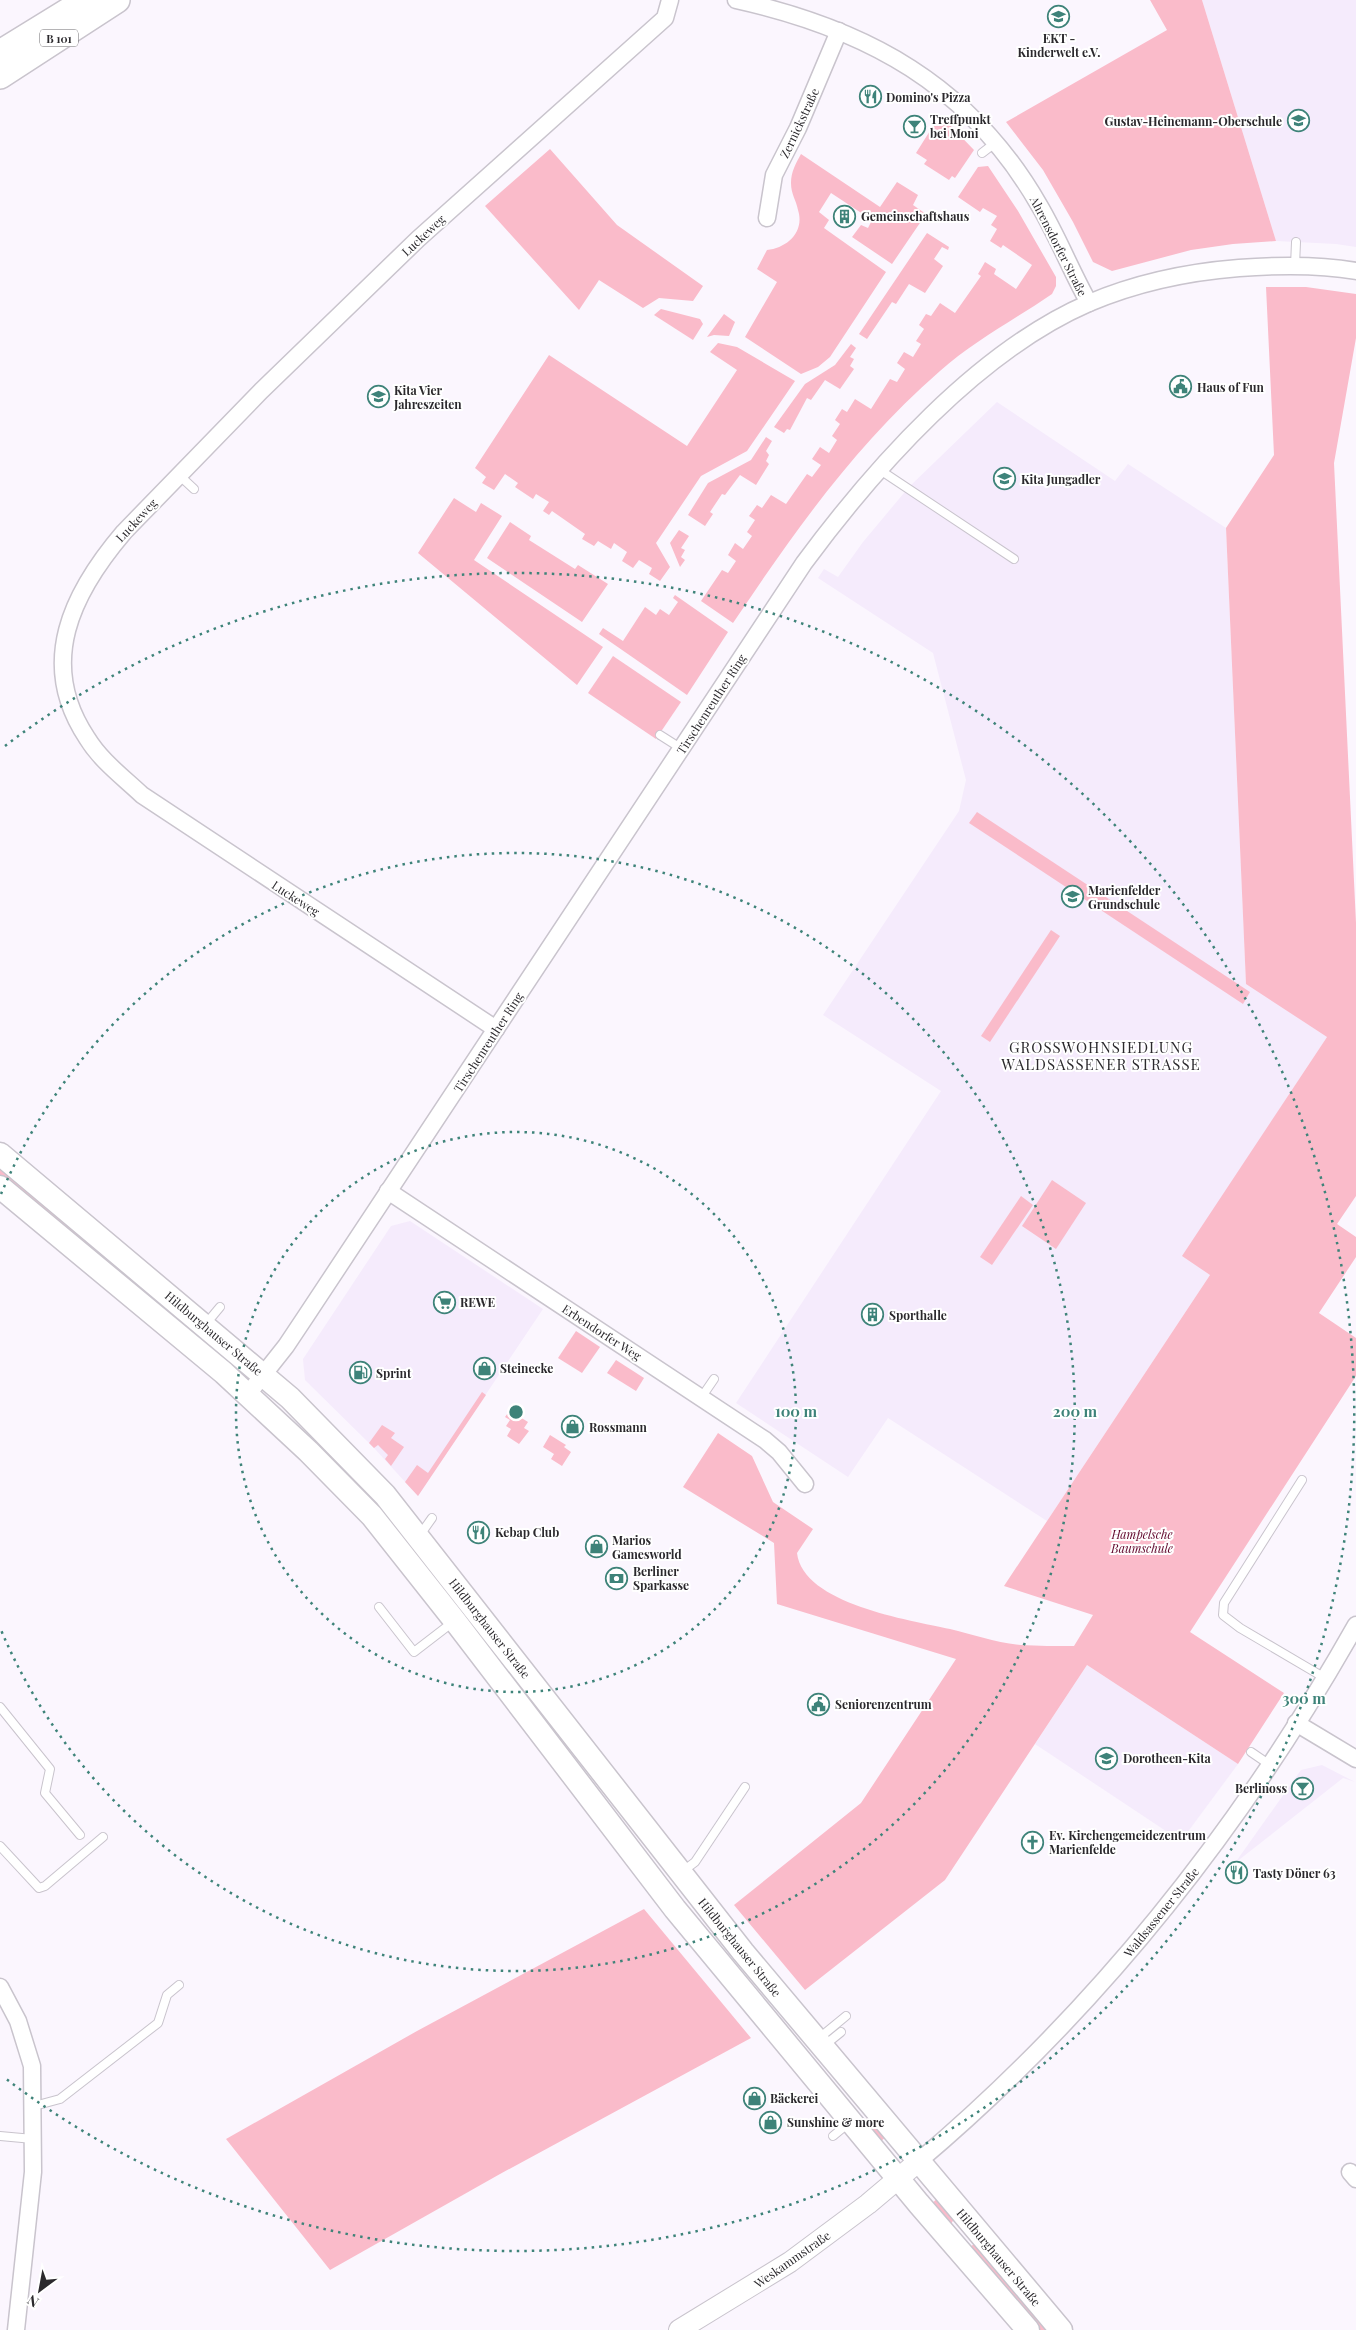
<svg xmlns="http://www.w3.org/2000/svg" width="1356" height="2330" viewBox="0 0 1356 2330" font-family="'Playfair Display',serif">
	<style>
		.built { fill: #f5ebfc }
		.green { fill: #fabbca }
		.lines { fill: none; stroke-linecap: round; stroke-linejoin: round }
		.service-casing { stroke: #c9c4cd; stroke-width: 10 }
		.minor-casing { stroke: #c9c4cd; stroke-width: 19 }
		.tertiary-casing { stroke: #c9c4cd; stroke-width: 22 }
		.secondary-casing { stroke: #c9c4cd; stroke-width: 25 }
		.primary-casing { stroke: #c9c4cd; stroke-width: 28 }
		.service { stroke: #fff; stroke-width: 8 }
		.minor { stroke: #fff; stroke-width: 16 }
		.tertiary { stroke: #fff; stroke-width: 20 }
		.secondary { stroke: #fff; stroke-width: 22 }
		.primary { stroke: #fff; stroke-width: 25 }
		.ring { fill: none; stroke: #3e8379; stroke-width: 2.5; stroke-dasharray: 2.5 5 }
		.labels { text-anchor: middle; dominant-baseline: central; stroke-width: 4; stroke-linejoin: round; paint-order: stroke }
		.shield { fill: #fff; stroke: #6b696c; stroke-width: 1 }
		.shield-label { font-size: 11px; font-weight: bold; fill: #2b292d }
		.poi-label { font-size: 12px; font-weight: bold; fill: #2b292d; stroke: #fff; text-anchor: start }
		.street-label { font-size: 12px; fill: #2b292d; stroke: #fff }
		.park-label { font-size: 12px; font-style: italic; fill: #62082d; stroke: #fff }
		.quarter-label { font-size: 15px; letter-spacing: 1px; fill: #2b292d; stroke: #fff }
		.centre { fill: #3e8379; stroke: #fff; stroke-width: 2.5 }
		.ring-label { font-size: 15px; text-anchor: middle; font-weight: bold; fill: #3e8379; stroke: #fff; stroke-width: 4; stroke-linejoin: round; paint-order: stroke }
	</style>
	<rect width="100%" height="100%" fill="#fbf6fe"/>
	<g class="built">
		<polygon points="1202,0 1356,0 1356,247 1336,244 1276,241"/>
		<polygon points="997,402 1115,481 1128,464 1226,528 1246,983 1327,1037 1183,1256 1210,1275 1047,1521 888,1418 848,1477 736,1403 941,1091 823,1015 959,811 966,780 933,653 818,578 824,569 838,577 863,542 909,487"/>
		<polygon points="410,1221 543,1309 418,1496 374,1448 305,1380 303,1359 391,1226"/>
		<polygon points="1087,1665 1238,1764 1181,1841 1035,1744"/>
		<polygon points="1322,1765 1355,1782 1343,1778 1235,1863 1301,1770"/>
	</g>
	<g class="green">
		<polygon points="1150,0 1202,0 1276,241 1233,244 1191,250 1112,271 1093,262 1073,222 1043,170 1006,122 1167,30"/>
		<polygon points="940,115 974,150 955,178 952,176 949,180 924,164 927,160 916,153"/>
		<polygon points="550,149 617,225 703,286 693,301 659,298 643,308 599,280 579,310 485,206"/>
		<path d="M801,154L880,207L897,182L918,195L913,205L926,214L892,264L852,237L861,225L868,228L872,220L831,193L819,212L829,220L824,228L886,272L830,357L818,367L801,374L745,337L777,282L757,269L767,250C787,248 805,232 798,210C796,200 791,194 791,183C791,172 796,163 801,154Z"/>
		<path d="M988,166L1018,211L1056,277V286L1052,294C1014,320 974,341 940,371C855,445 795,531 733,623L701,601L722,570L728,573L736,561L728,555L735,543L743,549L752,536L747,532L755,520L749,516L757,505L762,508L771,495L786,504L807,474L812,477L821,465L812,459L820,447L829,453L837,440L832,436L840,424L835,420L842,409L847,412L855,399L871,409L890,379L897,382L905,369L897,363L904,352L913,357L921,344L916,341L924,329L919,325L926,314L931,316L940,303L955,313L981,276L978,274L985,262L996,269L994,274L1016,289L1032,265L1003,245L1001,248L990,241L997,229L991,225L997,216L983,208L980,212L958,197L978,167Z"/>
		<polygon points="927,233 949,247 948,250 942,247 934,259 943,266 925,293 909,284 896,304 892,302 867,339 859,334"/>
		<path d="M1266,287H1306L1356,294V338L1334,463L1356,923V1196L1337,1224L1356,1237V1257L1319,1313L1356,1338V1376L1190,1632L1284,1693L1238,1764L1087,1665L945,1880L805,1990L734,1905L861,1803L956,1659L777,1604L774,1543L683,1487L718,1433L752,1456L773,1502L813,1529L797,1553C803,1604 909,1620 950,1629C972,1634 997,1643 1021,1645C1038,1646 1056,1646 1074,1646L1093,1615L1004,1586L1210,1275L1182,1256L1327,1037L1246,984L1226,528L1274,455Z"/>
		<polygon points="661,309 700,319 703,324 693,340 654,315"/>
		<polygon points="724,314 735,322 729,336 714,335 707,337"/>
		<polygon points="718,343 737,347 795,381 747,451 701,476 656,543 670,567 660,581 649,574 652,568 639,560 633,568 622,561 627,552 614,543 611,549 598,541 594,546 582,539 585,534 552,511 549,515 543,511 549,502 536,494 533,499 515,487 518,483 505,474 494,490 482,483 486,477 475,468 549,355 687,446 737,370 710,352"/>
		<polygon points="851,344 856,348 850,357 854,359 850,366 854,369 840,389 825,380 811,400 807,398 790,430 787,429 784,433 774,427 805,384 835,365"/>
		<polygon points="766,437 772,441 766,451 769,455 766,461 769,464 756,485 740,475 725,495 722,494 710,512 713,514 705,526 688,515 708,483 751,460"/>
		<polygon points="454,498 476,512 481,503 502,516 474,560 603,647 577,685 418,553"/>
		<polygon points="510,522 531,536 529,540 575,569 578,565 608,584 582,622 487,558"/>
		<polygon points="679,530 689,536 681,548 685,550 681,557 685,560 680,567 670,543"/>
		<polygon points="675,595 728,632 687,695 599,634 603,628 623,641 645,607 656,615 660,609 669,615 678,602 673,598"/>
		<polygon points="613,656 681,702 656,739 588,693"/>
		<polygon points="977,812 1250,992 1243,1004 969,823"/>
		<polygon points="1051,930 1060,936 990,1042 981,1036"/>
		<polygon points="0,1168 184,1321 181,1325 0,1175"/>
		<polygon points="1052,1180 1086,1203 1056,1249 1022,1226"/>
		<polygon points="1021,1196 1033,1205 992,1265 980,1257"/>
		<polygon points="576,1331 600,1347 582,1373 558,1358"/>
		<polygon points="616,1360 644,1378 636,1391 607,1373"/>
		<polygon points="482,1392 486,1395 418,1496 405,1482 417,1465 428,1473"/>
		<polygon points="513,1406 523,1413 520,1417 528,1422 524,1428 529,1431 519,1444 507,1436 511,1429 506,1426 510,1420 505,1417"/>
		<polygon points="382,1425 395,1433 391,1438 404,1447 391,1466 385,1459 388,1455 378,1445 374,1448 369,1443"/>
		<polygon points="550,1435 566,1445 564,1447 571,1452 562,1466 551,1459 554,1454 543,1447"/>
		<polygon points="644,1909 751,2038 500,2174 330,2270 226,2139 417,2031"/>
		<polygon points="868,2117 887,2136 880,2142 864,2122"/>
		<polygon points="938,2198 954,2219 951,2224 931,2204"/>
		<polygon points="974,2244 1046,2330 1039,2330 970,2247"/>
	</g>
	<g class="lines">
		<defs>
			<g id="service">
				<polyline points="982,153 995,143"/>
				<polyline points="1295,266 1296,242"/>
				<polyline points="880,470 1014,559"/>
				<polyline points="179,475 194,489"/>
				<polyline points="660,735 682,749"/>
				<polyline points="205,1325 220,1307"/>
				<polyline points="701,1398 714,1379"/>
				<polyline points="1302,1480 1224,1603 1223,1615 1240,1628 1325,1678"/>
				<polyline points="420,1535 432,1518"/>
				<polyline points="379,1607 414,1652 453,1622"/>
				<polyline points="0,1707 50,1769 45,1793 80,1835"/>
				<polyline points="1251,1752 1270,1765"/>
				<polyline points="0,1846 39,1888 45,1886 103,1837"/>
				<polyline points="683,1871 695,1862 745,1787"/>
				<polyline points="818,2039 846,2016"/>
				<polyline points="825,2045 841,2032"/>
				<polyline points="34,2106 60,2099 158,2023 167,1995 179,1985"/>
				<polyline points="0,2136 33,2139"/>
				<polyline points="833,2136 850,2122"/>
			</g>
			<g id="minor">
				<path d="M736,0C867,29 970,85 1039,205C1058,237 1071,271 1089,303"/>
				<polyline points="767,218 774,175 798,128 839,31"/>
				<path d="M496,1029L142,795C123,777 101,761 87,738C37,663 72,593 124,532L261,391L418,239L665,18L670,0"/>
				<polyline points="388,1191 765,1440 779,1452 805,1484"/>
				<path d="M248,1394L286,1346L306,1316L804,563C875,467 978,351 1089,303C1136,283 1188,272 1239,268C1278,265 1317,264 1356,271"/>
				<polyline points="1296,1723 1356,1759"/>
				<polyline points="0,1987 18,2021 32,2066 33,2172 16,2330"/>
				<path d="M919,2161C1096,2011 1242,1827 1356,1625"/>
				<polyline points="1350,2172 1356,2179"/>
			</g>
			<polyline id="tertiary" points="679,2330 790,2262 868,2204 919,2161"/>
			<g id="secondary">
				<polyline points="0,1154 290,1398 385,1495 743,1952 1061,2330"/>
				<polyline points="0,1187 224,1373 308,1451 372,1516 455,1621 675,1909 919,2204 1028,2330"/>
			</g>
			<g id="primary">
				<polyline points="0,53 86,0"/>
				<polyline points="0,76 117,0"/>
			</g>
		</defs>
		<use href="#service" class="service-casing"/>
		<use href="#minor" class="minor-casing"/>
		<use href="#tertiary" class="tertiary-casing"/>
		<use href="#secondary" class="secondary-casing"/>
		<use href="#primary" class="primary-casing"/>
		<use href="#service" class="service"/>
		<use href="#minor" class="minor"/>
		<use href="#tertiary" class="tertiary"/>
		<use href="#secondary" class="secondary"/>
		<use href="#primary" class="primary"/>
	</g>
	<g class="ring">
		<circle cx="516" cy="1412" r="280"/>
		<path d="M1 1194A559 559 0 1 1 1 1630"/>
		<path d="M5 746A839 839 0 1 1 5 2078"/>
	</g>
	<defs>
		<symbol id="school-ring" viewBox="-11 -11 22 22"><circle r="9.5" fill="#fff" stroke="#3e8379" stroke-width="1.5"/><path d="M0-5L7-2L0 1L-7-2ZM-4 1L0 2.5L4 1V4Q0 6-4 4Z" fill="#3e8379"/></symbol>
		<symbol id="restaurant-ring" viewBox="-11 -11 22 22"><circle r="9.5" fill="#fff" stroke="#3e8379" stroke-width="1.5"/><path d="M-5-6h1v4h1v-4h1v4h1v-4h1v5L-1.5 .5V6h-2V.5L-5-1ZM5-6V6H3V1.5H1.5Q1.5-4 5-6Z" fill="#3e8379"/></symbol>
		<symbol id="bar-ring" viewBox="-11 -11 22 22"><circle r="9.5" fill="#fff" stroke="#3e8379" stroke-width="1.5"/><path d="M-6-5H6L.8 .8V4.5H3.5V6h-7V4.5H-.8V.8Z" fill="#3e8379"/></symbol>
		<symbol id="building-ring" viewBox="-11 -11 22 22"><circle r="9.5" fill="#fff" stroke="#3e8379" stroke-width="1.5"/><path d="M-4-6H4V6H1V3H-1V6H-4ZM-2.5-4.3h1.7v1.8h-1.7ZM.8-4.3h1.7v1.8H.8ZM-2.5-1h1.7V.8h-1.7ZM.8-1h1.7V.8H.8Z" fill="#3e8379"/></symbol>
		<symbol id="civic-ring" viewBox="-11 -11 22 22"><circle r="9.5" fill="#fff" stroke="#3e8379" stroke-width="1.5"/><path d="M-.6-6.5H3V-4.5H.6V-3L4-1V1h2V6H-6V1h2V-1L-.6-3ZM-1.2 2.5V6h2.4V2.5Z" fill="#3e8379"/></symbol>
		<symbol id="supermarket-ring" viewBox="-11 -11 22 22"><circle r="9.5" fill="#fff" stroke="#3e8379" stroke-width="1.5"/><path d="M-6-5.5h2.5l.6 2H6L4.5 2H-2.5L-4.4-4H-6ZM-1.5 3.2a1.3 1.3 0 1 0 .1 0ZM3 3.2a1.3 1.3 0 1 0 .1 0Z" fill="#3e8379"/></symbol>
		<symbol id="shop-ring" viewBox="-11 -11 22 22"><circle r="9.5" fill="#fff" stroke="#3e8379" stroke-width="1.5"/><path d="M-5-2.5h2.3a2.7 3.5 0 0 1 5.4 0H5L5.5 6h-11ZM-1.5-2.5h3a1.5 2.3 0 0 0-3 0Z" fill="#3e8379"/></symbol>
		<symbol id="fuel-ring" viewBox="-11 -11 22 22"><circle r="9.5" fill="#fff" stroke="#3e8379" stroke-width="1.5"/><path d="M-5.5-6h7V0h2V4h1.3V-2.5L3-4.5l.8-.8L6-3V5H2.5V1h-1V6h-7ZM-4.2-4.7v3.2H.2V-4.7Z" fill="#3e8379"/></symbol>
		<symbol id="bank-ring" viewBox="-11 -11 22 22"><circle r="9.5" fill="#fff" stroke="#3e8379" stroke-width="1.5"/><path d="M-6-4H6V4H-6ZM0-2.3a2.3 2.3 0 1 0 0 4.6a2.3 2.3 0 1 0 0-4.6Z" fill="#3e8379"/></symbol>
		<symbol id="church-ring" viewBox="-11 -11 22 22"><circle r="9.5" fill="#fff" stroke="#3e8379" stroke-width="1.5"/><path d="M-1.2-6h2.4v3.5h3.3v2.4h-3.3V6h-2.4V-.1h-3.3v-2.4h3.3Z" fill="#3e8379"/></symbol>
	</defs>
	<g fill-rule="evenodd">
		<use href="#school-ring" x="1046" y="4" width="25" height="25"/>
		<use href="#restaurant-ring" x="858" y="84" width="25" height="25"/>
		<use href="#school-ring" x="1286" y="108" width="25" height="25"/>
		<use href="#bar-ring" x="902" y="114" width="25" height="25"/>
		<use href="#building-ring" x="832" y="204" width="25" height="25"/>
		<use href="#civic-ring" x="1168" y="374" width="25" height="25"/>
		<use href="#school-ring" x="366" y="384" width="25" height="25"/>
		<use href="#school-ring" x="992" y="466" width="25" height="25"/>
		<use href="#school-ring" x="1060" y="884" width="25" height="25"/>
		<use href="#supermarket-ring" x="432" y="1290" width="25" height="25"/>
		<use href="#building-ring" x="860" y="1302" width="25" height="25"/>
		<use href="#shop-ring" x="472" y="1356" width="25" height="25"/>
		<use href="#fuel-ring" x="348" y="1360" width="25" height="25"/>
		<use href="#shop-ring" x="560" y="1414" width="25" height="25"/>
		<use href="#restaurant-ring" x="466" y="1520" width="25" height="25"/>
		<use href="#shop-ring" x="584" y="1534" width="25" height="25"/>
		<use href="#bank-ring" x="604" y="1566" width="25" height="25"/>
		<use href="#civic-ring" x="806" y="1692" width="25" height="25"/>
		<use href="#school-ring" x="1094" y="1746" width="25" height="25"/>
		<use href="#bar-ring" x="1290" y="1776" width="25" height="25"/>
		<use href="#church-ring" x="1020" y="1830" width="25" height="25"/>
		<use href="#restaurant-ring" x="1224" y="1860" width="25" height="25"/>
		<use href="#shop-ring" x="742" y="2086" width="25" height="25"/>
		<use href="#shop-ring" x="758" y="2110" width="25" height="25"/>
	</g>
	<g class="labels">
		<rect class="shield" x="40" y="29.5" width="38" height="17" rx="4"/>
		<g class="shield-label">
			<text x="59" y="38">B 101</text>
		</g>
		<g class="poi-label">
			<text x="1059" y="38" text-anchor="middle">EKT -<tspan x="1059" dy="14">Kinderwelt e.V.</tspan></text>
			<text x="886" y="97">Domino's Pizza</text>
			<text x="930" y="119">Treffpunkt<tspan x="930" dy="14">bei Moni</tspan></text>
			<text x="1282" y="121" text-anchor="end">Gustav-Heinemann-Oberschule</text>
			<text x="861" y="216">Gemeinschaftshaus</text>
			<text x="1197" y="387">Haus of Fun</text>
			<text x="394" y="390">Kita Vier<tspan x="394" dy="14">Jahreszeiten</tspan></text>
			<text x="1021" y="479">Kita Jungadler</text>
			<text x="1088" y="890">Marienfelder<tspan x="1088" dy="14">Grundschule</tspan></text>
			<text x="460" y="1302">REWE</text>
			<text x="889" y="1315">Sporthalle</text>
			<text x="500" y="1368">Steinecke</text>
			<text x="376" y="1373">Sprint</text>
			<text x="589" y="1427">Rossmann</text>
			<text x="495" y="1532">Kebap Club</text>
			<text x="612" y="1540">Marios<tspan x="612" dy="14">Gamesworld</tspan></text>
			<text x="633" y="1571">Berliner<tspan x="633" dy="14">Sparkasse</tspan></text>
			<text x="835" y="1704">Seniorenzentrum</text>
			<text x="1123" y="1758">Dorotheen-Kita</text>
			<text x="1287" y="1788" text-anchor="end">Berlinoss</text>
			<text x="1049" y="1835">Ev. Kirchengemeidezentrum<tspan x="1049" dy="14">Marienfelde</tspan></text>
			<text x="1253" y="1873">Tasty Döner 63</text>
			<text x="770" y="2098">Bäckerei</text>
			<text x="787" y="2122">Sunshine &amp; more</text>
		</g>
		<g class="street-label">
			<text transform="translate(799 123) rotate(-65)">Zernickstraße</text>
			<text transform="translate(423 235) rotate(-43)">Luckeweg</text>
			<text transform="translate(1059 246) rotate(63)">Ahrensdorfer Straße</text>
			<text transform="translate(136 520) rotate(-47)">Luckeweg</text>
			<text transform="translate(711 704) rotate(-57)">Tirschenreuther Ring</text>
			<text transform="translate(296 898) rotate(33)">Luckeweg</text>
			<text transform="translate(488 1042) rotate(-57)">Tirschenreuther Ring</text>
			<text transform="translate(602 1332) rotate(33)">Erbendorfer Weg</text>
			<text transform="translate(214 1333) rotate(40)">Hildburghauser Straße</text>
			<text transform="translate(490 1628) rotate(52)">Hildburghauser Straße</text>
			<text transform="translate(1161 1912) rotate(-51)">Waldsassener Straße</text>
			<text transform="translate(740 1947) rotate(51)">Hildburghauser Straße</text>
			<text transform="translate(999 2257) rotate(50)">Hildburghauser Straße</text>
			<text transform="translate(792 2259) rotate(-35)">Weskammstraße</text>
		</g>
		<g class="park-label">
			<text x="1142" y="1534">Hampelsche<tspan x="1142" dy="14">Baumschule</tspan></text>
		</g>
		<g class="quarter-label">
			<text x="1101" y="1047">GROSSWOHNSIEDLUNG<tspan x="1101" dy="17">WALDSASSENER STRASSE</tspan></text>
		</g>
	</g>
	<circle cx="516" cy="1412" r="8" class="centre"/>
	<g class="ring-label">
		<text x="796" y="1417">100 m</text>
		<text x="1075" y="1417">200 m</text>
		<text x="1304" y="1704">300 m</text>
	</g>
	<g transform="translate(40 2290) rotate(212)" stroke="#ffffff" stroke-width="4" paint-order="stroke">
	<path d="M0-4L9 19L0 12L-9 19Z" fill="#2b292d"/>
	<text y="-8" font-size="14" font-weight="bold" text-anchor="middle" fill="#2b292d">N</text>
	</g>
</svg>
